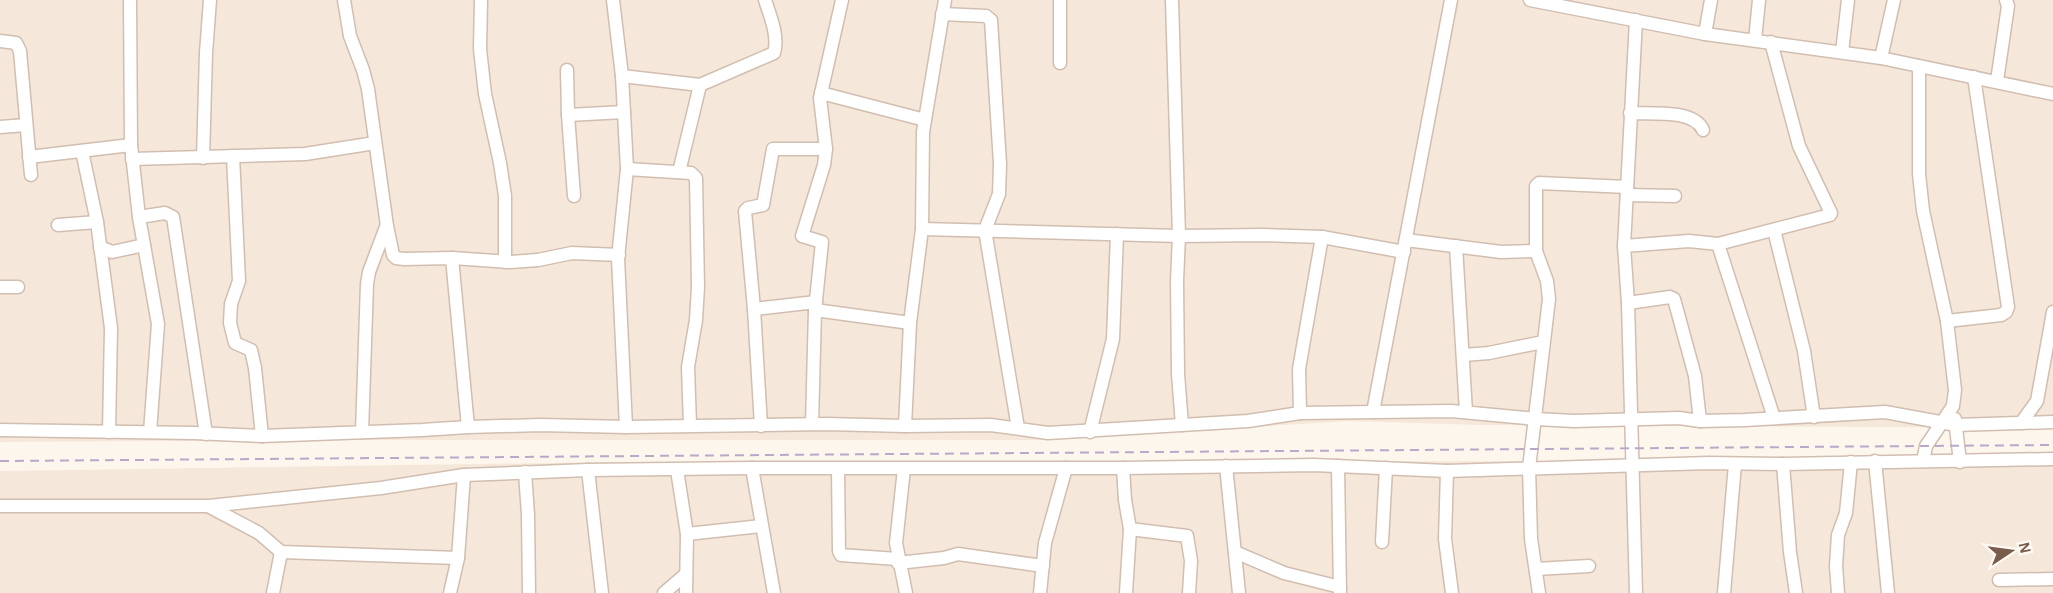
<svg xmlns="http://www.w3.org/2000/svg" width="2053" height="593" viewBox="0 0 2053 593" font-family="'Alegreya Sans',sans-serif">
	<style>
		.residential { fill: #f5e8da }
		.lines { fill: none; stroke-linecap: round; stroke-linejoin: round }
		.minor-casing { stroke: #d1beb0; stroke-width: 15 }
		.minor { stroke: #fff; stroke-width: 12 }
		.rail { stroke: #b9a8c9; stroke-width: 2; stroke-dasharray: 9 6; stroke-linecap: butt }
	</style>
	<rect width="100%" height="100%" fill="#fdf6ec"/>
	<g class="residential">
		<polygon points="0,0 2053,0 2053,428 1478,425 1350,421 1037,440 355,440 0,442"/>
		<polygon points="2053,453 2053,593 0,593 0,471 621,462 1656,461"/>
	</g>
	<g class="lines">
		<defs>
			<g id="minor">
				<polyline points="130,0 131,145 139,217 158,324 150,432"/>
				<polyline points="344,0 350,36 363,70 368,89 387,226 393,255 396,258 404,259 452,258 511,262 538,260 572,253 619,255"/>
				<polyline points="481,0 480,49 485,94 500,163 505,196 505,262"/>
				<polyline points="613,0 622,76 627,169 618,258 626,427"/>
				<polyline points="1060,0 1060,63"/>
				<polyline points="1172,0 1179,236 1177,281 1178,374 1182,425"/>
				<polyline points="1530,0 1705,34 1881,58 2053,94"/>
				<polyline points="942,14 986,16 991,20 1000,164 999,194 985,230 1018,428"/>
				<polyline points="1636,20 1624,246 1628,303 1636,593"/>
				<polyline points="1705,34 1711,0"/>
				<polyline points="1755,40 1759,0"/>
				<polyline points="0,41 16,43 20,51 31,175"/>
				<polyline points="1842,52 1848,0"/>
				<polyline points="1881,58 1894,0"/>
				<polyline points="1919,66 1919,174 1923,211 1947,321 1955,390 1953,406 1926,446 1923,461"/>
				<polyline points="567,70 568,115 574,196"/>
				<path d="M622,76L700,85L774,53C779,36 770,16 765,0"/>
				<polyline points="1997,81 2008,6 2006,0"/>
				<polyline points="821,93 925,120"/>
				<path d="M1630,113C1651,114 1694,109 1703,130"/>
				<polyline points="568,115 624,112"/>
				<polyline points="0,127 26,125"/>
				<polyline points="82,151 97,222 111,328 109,432"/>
				<polyline points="233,156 239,281 231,304 230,323 235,343 251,350 255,368 262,436"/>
				<polyline points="29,157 131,145"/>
				<polyline points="203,158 206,53 210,0"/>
				<polyline points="132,159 305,154 375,143"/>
				<polyline points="627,169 691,173 696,178 698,287 696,320 688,367 690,425"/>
				<polyline points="679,172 700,85"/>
				<polyline points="1627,195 1675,196"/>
				<polyline points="139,217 165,213 173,217 206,434"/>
				<polyline points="58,225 97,222"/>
				<polyline points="922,229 1179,236 1263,235 1322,237 1404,252"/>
				<polyline points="1774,230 1804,351 1814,417"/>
				<polyline points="1406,240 1501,252 1536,251"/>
				<polyline points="1718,244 1774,418"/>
				<polyline points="1456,246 1466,412"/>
				<polyline points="1624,246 1689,241 1718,244 1830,215 1831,213 1799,146 1771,42"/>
				<polyline points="100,247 112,252 144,245"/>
				<polyline points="452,258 468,427"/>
				<polyline points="0,287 18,287"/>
				<polyline points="1628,303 1670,297 1674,299 1695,376 1700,421"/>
				<polyline points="754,309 816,302"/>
				<polyline points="815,310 910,323"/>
				<polyline points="1947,321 2001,315 2006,312 2008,307 1974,77"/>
				<polyline points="1464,355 1489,353 1543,342"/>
				<polyline points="1373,412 1451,0"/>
				<polyline points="1300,413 1299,369 1322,237"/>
				<polyline points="1955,419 1960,462"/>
				<polyline points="2021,423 2037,401 2053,312"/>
				<polyline points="812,424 815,310 822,242 802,236 824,165 826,149 820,98 842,0"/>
				<polyline points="761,426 754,309 745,211 748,208 763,205 773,149 826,149"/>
				<polyline points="905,426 910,323 922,229 923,132 945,0"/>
				<polyline points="0,430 194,433 262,436 422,430 468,427 541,425 626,427 827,424 905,426 991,425 1048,433 1248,421 1300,413 1451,411 1536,419 1574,421 1679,418 1700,421 1745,420 1885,412 1956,425 2053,422"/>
				<polyline points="362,432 367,284 369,272 386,227"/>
				<polyline points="1090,432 1113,339 1117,234"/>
				<polyline points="1875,461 1888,593"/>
				<polyline points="1783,464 1790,552 1796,593"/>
				<polyline points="1226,466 1239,593"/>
				<polyline points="1338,466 1340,593"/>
				<polyline points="752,468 774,593"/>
				<polyline points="1123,468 1125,500 1130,529 1126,593"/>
				<polyline points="838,469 839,551 841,555 897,559"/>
				<polyline points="904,469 896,543 906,593"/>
				<polyline points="588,470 602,593"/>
				<polyline points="677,470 687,534 686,593"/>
				<polyline points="1447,471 1445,539 1452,593"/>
				<polyline points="525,472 528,515 529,593"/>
				<polyline points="0,506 209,506 381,488 464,475 588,470 752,468 1123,468 1314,465 1447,471 1708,463 1783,464 2053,459"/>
				<polyline points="210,507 259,533 281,552 458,558"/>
				<polyline points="1130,529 1187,536 1191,561 1189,593"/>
				<polyline points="687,534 761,526"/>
				<polyline points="1382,542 1386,468"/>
				<polyline points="1235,552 1284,573 1340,587"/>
				<polyline points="898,563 944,558 958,554 1043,566"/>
				<polyline points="1536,569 1589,566"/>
				<polyline points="1999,580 2053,579"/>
				<polyline points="273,593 281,552"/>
				<polyline points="450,593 458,558 464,475"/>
				<polyline points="664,593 686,574"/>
				<polyline points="1040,593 1045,543 1066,468"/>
				<polyline points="1539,593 1531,539 1529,468 1549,299 1547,281 1536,251 1536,186 1539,183 1627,187"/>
				<polyline points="1724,593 1735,464"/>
				<polyline points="1838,593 1836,566 1838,535 1846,513 1851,462"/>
			</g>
		</defs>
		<use href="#minor" class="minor-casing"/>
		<use href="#minor" class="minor"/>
		<polyline class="rail" points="0,461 2053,445"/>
	</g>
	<g transform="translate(2011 551) rotate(77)" stroke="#fffaf3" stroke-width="4.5" paint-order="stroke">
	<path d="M0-4.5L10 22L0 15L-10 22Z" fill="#7a5c4d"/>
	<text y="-9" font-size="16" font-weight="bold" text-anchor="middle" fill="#7a5c4d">N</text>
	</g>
</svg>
